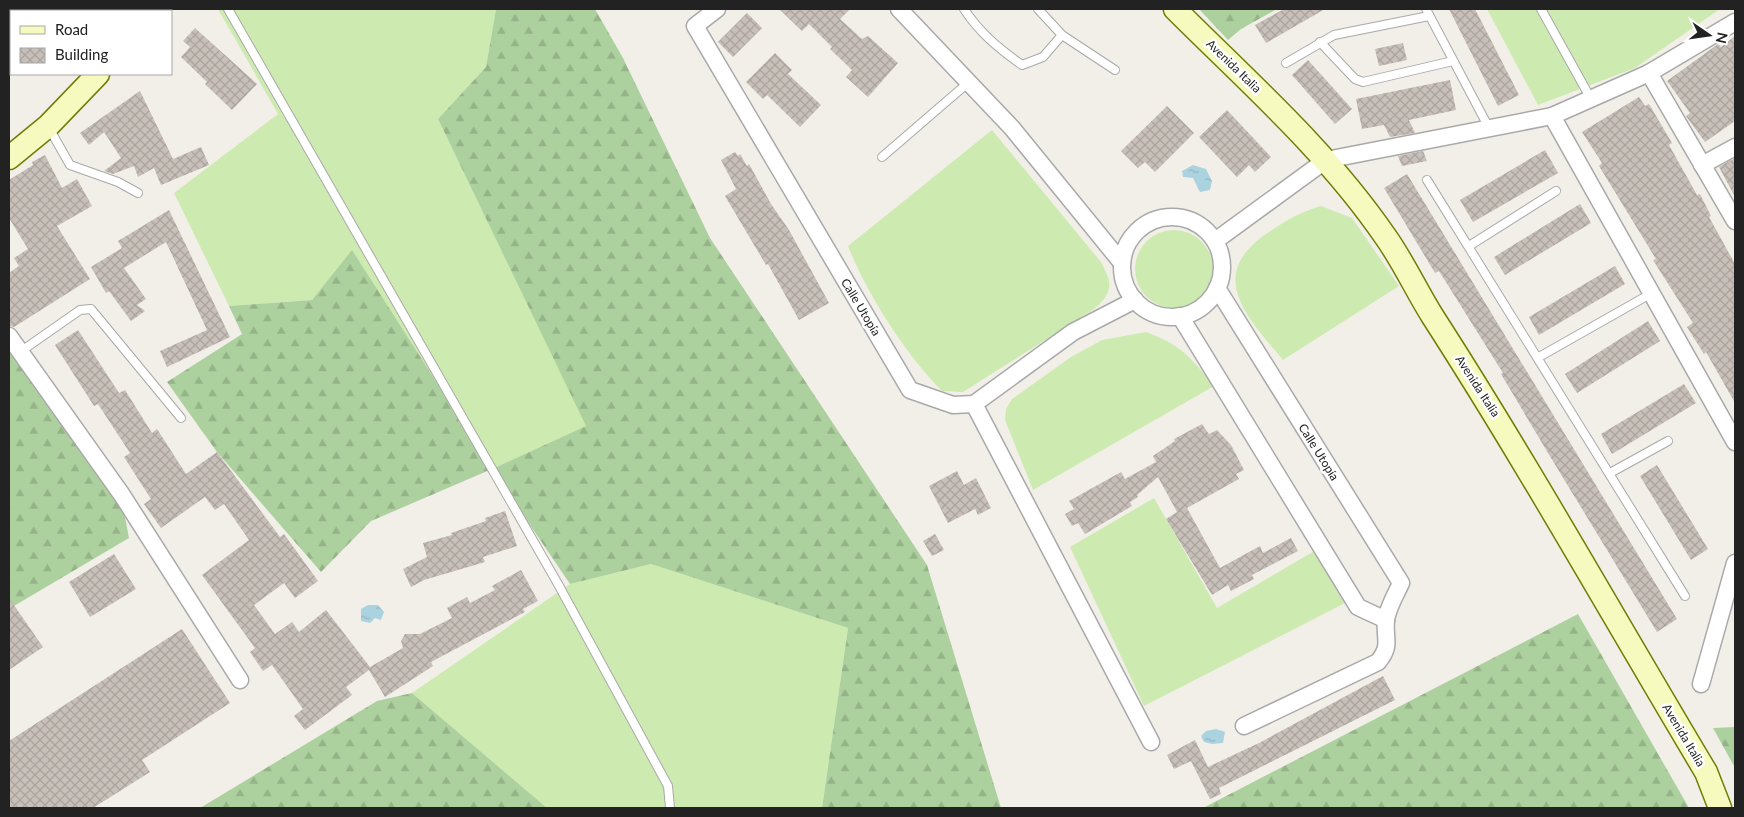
<svg xmlns="http://www.w3.org/2000/svg" width="1744" height="817" viewBox="0 0 1744 817" font-family="Lato,sans-serif">
	<style>
		.grass { fill: #cdebb0 }
		.forest { fill: url(#forest-firs) }
		.water { fill: url(#water-ripples) }
		.building { fill: url(#building-cross-hatch) }
		.lines { fill: none; stroke-linecap: round; stroke-linejoin: round }
		.lane-casing { stroke: #a9a9a9; stroke-width: 10 }
		.street-casing { stroke: #a9a9a9; stroke-width: 19 }
		.secondary-casing { stroke: #707d05; stroke-width: 25 }
		.lane { stroke: #fff; stroke-width: 8 }
		.street { stroke: #fff; stroke-width: 16 }
		.secondary { stroke: #f7fabf; stroke-width: 22 }
		.labels { text-anchor: middle; dominant-baseline: central; stroke-width: 5; stroke-linejoin: round; paint-order: stroke }
		.street-label { font-size: 12px; fill: #222; stroke: #fff }
	</style>
	<defs>
		<pattern id="forest-firs" width="22" height="20" patternUnits="userSpaceOnUse" patternTransform="scale(1.25)"><rect width="22" height="20" fill="#add19e"/><path d="M5 1l3.5 6h-7zM16 11l3.5 6h-7z" fill="#95b388"/></pattern>
		<pattern id="water-ripples" width="26" height="14" patternUnits="userSpaceOnUse" patternTransform="scale(1.25)"><rect width="26" height="14" fill="#aad3df"/><path d="M2 4q2-2 4 0t4 0M15 11q2-2 4 0t4 0" fill="none" stroke="#92b5bf"/></pattern>
		<pattern id="building-cross-hatch" width="8" height="8" patternUnits="userSpaceOnUse" patternTransform="scale(1.25)"><rect width="8" height="8" fill="#c7bfb8"/><path d="M0 0l8 8M0 8l8-8" fill="none" stroke="#aba49e"/></pattern>
	</defs>
	<rect width="100%" height="100%" fill="#f2efe9"/>
	<g class="grass">
		<polygon points="218,9 496,9 486,67 438,119 587,426 492,469 352,251 312,300 229,306 174,193 278,114"/>
		<polygon points="1487,9 1720,9 1635,68 1538,105"/>
		<path d="M992,130L1101,262C1113,284 1113,293 1094,309L963,392L942,391C905,354 867,294 848,246Z"/>
		<path d="M1321,206L1352,218L1399,286L1283,360C1250,320 1206,278 1263,236C1282,223 1299,212 1321,206Z"/>
		<circle cx="1174" cy="269" r="39"/>
		<path d="M1146,332C1182,345 1191,358 1214,386L1033,490L1005,420L1006,409L1012,399L1071,357L1102,340Z"/>
		<polygon points="1154,498 1217,608 1316,550 1347,602 1144,706 1070,547"/>
		<polygon points="651,564 848,628 822,808 547,808 412,693 570,584"/>
	</g>
	<g class="forest">
		<polygon points="496,9 595,9 623,58 710,238 927,565 1001,808 822,808 848,628 651,564 570,584 492,469 371,521 321,572 217,452 167,382 242,334 229,306 312,300 352,250 492,469 586,426 438,119 486,67"/>
		<polygon points="1199,9 1277,9 1241,29 1228,40"/>
		<polygon points="9,351 124,512 129,538 14,606 9,599"/>
		<polygon points="1578,614 1689,808 1203,808"/>
		<polygon points="412,693 547,808 200,808 377,701"/>
		<polygon points="1735,727 1735,768 1713,728"/>
	</g>
	<g class="water">
		<polygon points="1193,165 1206,169 1212,181 1210,190 1200,192 1193,178 1183,177 1182,171"/>
		<polygon points="368,605 378,605 384,612 381,620 375,618 370,623 361,621 361,609"/>
		<polygon points="1216,729 1225,732 1223,743 1212,744 1204,742 1201,736 1206,731"/>
	</g>
	<g class="building">
		<polygon points="779,9 850,9 840,19 862,39 868,36 898,63 868,97 846,77 852,70 830,49 832,47 809,24 802,31"/>
		<polygon points="1284,9 1325,9 1266,43 1255,25"/>
		<polygon points="1449,9 1475,9 1519,95 1498,106"/>
		<polygon points="747,13 762,28 733,57 718,42"/>
		<polygon points="195,28 257,84 232,110 205,84 207,82 181,57 190,47 183,41"/>
		<polygon points="1735,36 1735,121 1705,142 1686,116 1690,113 1667,81 1718,44 1721,47"/>
		<polygon points="1403,43 1407,60 1379,66 1375,49"/>
		<polygon points="775,53 792,70 788,74 821,105 800,127 767,95 763,99 746,82"/>
		<polygon points="1308,60 1352,109 1335,124 1292,75"/>
		<polygon points="1450,80 1456,110 1409,120 1415,133 1390,137 1384,125 1362,129 1356,99"/>
		<polygon points="140,91 173,159 201,147 209,165 161,185 154,168 138,177 134,166 113,174 104,171 121,158 104,132 89,145 80,133"/>
		<polygon points="1639,97 1645,106 1649,104 1672,143 1669,145 1697,195 1700,194 1711,216 1709,217 1735,264 1735,403 1706,352 1704,354 1687,327 1693,323 1653,260 1656,259 1599,166 1602,163 1582,132"/>
		<polygon points="1167,106 1194,133 1155,172 1145,162 1138,168 1121,151"/>
		<polygon points="1227,110 1271,157 1255,172 1249,165 1237,177 1199,137"/>
		<polygon points="1545,150 1558,173 1473,222 1460,200"/>
		<polygon points="1423,151 1427,161 1402,166 1398,156"/>
		<polygon points="735,152 738,156 740,154 747,166 749,164 771,204 789,230 829,303 799,320 768,264 766,265 725,196 736,189 721,160"/>
		<polygon points="45,155 62,188 77,179 92,206 57,226 90,279 14,327 9,326 9,273 19,266 14,258 28,249 9,218 9,180 33,165 32,162"/>
		<polygon points="1735,158 1735,197 1719,167"/>
		<polygon points="1407,174 1677,619 1657,632 1551,458 1501,374 1503,373 1439,271 1435,273 1384,188"/>
		<polygon points="1580,204 1591,223 1505,275 1494,257"/>
		<polygon points="169,210 230,337 167,367 160,351 207,330 166,242 124,268 146,299 137,305 145,311 131,321 109,291 106,293 91,267 122,248 118,241"/>
		<polygon points="1615,266 1625,284 1539,335 1529,317"/>
		<polygon points="1648,321 1660,341 1577,393 1565,374"/>
		<polygon points="78,330 119,393 125,390 152,433 157,429 186,474 217,452 280,537 284,534 318,581 295,598 284,583 254,605 275,634 292,622 299,632 326,610 370,667 403,648 401,641 405,634 420,634 452,618 447,608 467,597 470,603 495,590 492,586 521,570 538,601 523,609 525,612 431,662 433,666 385,697 369,670 346,687 352,695 305,730 294,716 303,709 272,665 263,671 250,652 255,648 202,575 249,540 224,504 215,510 205,497 161,528 144,504 151,499 124,457 130,453 98,404 94,406 55,345"/>
		<polygon points="1684,384 1696,403 1612,454 1601,434"/>
		<polygon points="1202,424 1209,434 1217,430 1231,445 1244,470 1236,474 1239,479 1187,508 1220,568 1260,546 1263,553 1291,538 1298,551 1252,575 1254,579 1231,591 1228,585 1212,595 1166,519 1177,512 1158,477 1137,495 1138,497 1130,502 1132,506 1085,534 1078,523 1072,526 1065,514 1074,509 1069,501 1121,472 1125,479 1156,462 1153,456 1175,441 1174,439"/>
		<polygon points="1657,465 1708,549 1691,560 1640,476"/>
		<polygon points="957,471 964,485 976,478 991,508 978,515 975,509 948,523 929,486"/>
		<polygon points="505,511 517,546 483,557 485,562 424,580 411,587 403,569 427,557 423,543 452,535 451,533 486,521 485,518"/>
		<polygon points="935,534 944,550 932,556 923,541"/>
		<polygon points="114,554 136,589 90,617 69,582"/>
		<polygon points="9,598 43,647 9,670"/>
		<polygon points="182,629 230,703 142,760 150,772 93,808 9,808 9,741"/>
		<polygon points="1383,676 1395,700 1219,788 1221,794 1210,799 1191,761 1174,769 1167,755 1195,740 1208,767 1259,743"/>
	</g>
	<g class="lines">
		<defs>
			<g id="lane">
				<polyline points="228,9 558,584 668,786 670,808"/>
				<path d="M964,9C980,33 998,48 1022,65L1043,57L1062,35"/>
				<polyline points="1038,9 1062,35 1115,70"/>
				<polyline points="1426,9 1489,128"/>
				<polyline points="1541,9 1591,99"/>
				<polyline points="1320,42 1355,79 1363,82 1453,61"/>
				<polyline points="1286,63 1334,35 1429,16"/>
				<polyline points="49,128 70,165 118,182 138,193"/>
				<polyline points="882,157 969,82"/>
				<polyline points="1427,180 1685,596"/>
				<polyline points="1469,246 1556,191"/>
				<polyline points="20,352 80,310 91,309 181,418"/>
				<polyline points="1539,357 1652,293"/>
				<polyline points="1610,473 1668,441"/>
			</g>
			<g id="street">
				<polyline points="717,9 695,26 910,390 953,405 974,404 1073,332 1135,300"/>
				<polyline points="899,9 1012,128 1122,263"/>
				<polyline points="1649,73 1735,221"/>
				<polyline points="1552,116 1649,73 1735,22"/>
				<polyline points="1702,165 1735,147"/>
				<circle cx="1172" cy="267" r="50"/>
				<polyline points="1215,241 1326,160 1552,116 1735,442"/>
				<path d="M1217,288L1401,583C1396,594 1387,609 1386,621C1384,639 1392,645 1378,662L1244,726"/>
				<polyline points="1180,316 1358,607 1386,620"/>
				<polyline points="9,336 122,495 240,680"/>
				<polyline points="974,404 1151,742"/>
				<polyline points="1701,684 1735,563"/>
			</g>
			<g id="secondary">
				<path d="M1175,9C1248,82 1326,150 1385,236C1403,261 1416,290 1433,317C1529,466 1615,620 1706,772L1720,808"/>
				<polyline points="152,11 154,9"/>
				<polyline points="9,158 48,126 98,74"/>
			</g>
		</defs>
		<use href="#lane" class="lane-casing"/>
		<use href="#street" class="street-casing"/>
		<use href="#secondary" class="secondary-casing"/>
		<use href="#lane" class="lane"/>
		<use href="#street" class="street"/>
		<use href="#secondary" class="secondary"/>
	</g>
	<g class="labels">
		<g class="street-label">
			<text transform="translate(1234 66) rotate(44)">Avenida Italia</text>
			<text transform="translate(861 307) rotate(59)">Calle Utopía</text>
			<text transform="translate(1478 386) rotate(57)">Avenida Italia</text>
			<text transform="translate(1319 452) rotate(58)">Calle Utopía</text>
			<text transform="translate(1684 735) rotate(59)">Avenida Italia</text>
		</g>
	</g>
	<rect width="1744" height="817" fill="none" stroke="#222222" stroke-width="20"/>
	<rect x="10" y="10" width="162" height="65" fill="#ffffff" stroke="#a7a7a7"/>
	<rect x="20" y="26" width="25" height="8" fill="#f7fabf" stroke="#a7a7a7"/>
	<text x="55" y="35" font-size="15" fill="#222222">Road</text>
	<rect x="20" y="48" width="25" height="15" fill="url(#building-cross-hatch)" stroke="#a7a7a7"/>
	<text x="55" y="60" font-size="15" fill="#222222">Building</text>
	<g transform="translate(1709 35) rotate(103)" stroke="#ffffff" stroke-width="4" paint-order="stroke">
	<path d="M0-4L9 19L0 12L-9 19Z" fill="#222222"/>
	<text y="-8" font-size="14" font-weight="bold" text-anchor="middle" fill="#222222">N</text>
	</g>
</svg>
